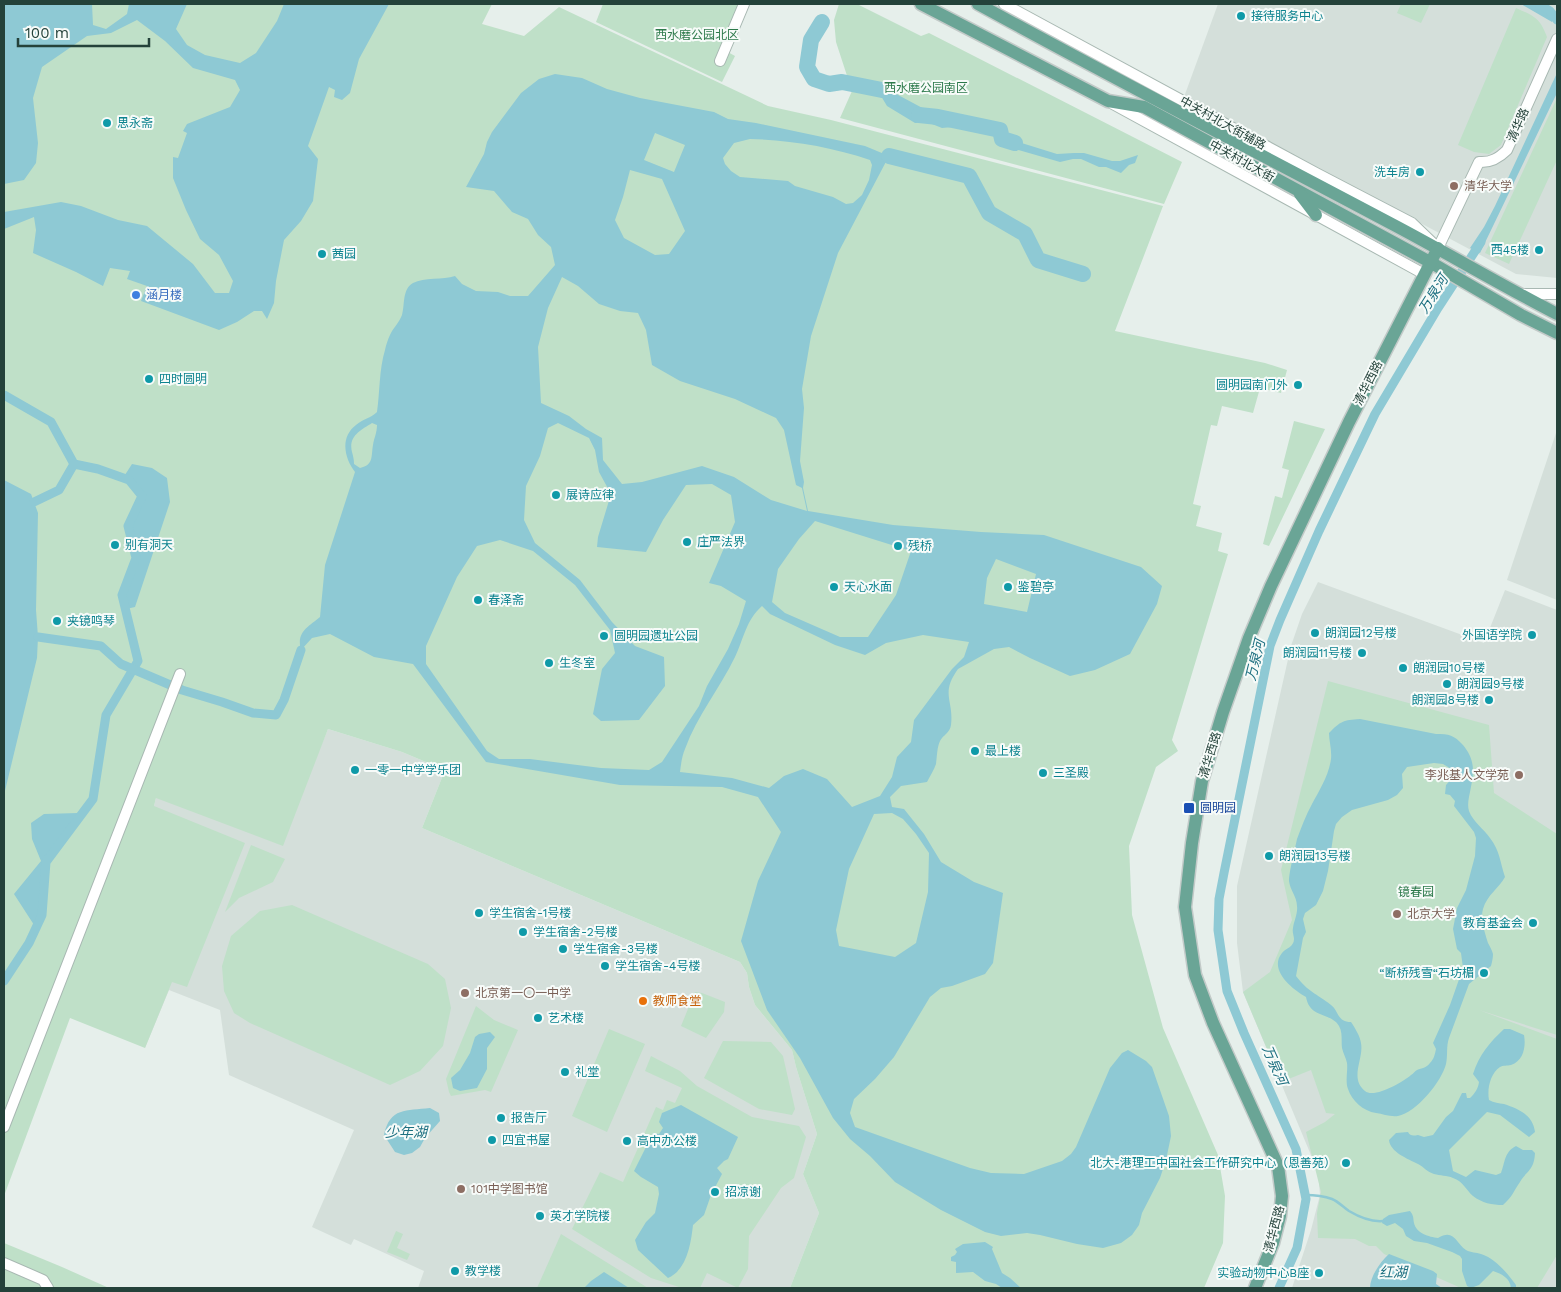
<svg xmlns="http://www.w3.org/2000/svg" width="1561" height="1292" viewBox="0 0 1561 1292" font-family="'Work Sans','Noto Sans SC',sans-serif">
	<style>
		.built { fill: #d4dfda }
		.green { fill: #bfe0c8 }
		.water { fill: #8ec9d4; fill-rule: evenodd }
		.lines { fill: none; stroke-linecap: round; stroke-linejoin: round }
		.stream { stroke: #8ec9d4; stroke-width: 2.5 }
		.canal { stroke: #8ec9d4; stroke-width: 9 }
		.river { stroke: #8ec9d4; stroke-width: 16 }
		.minor-casing { stroke: #a8b8b2; stroke-width: 12 }
		.major-casing { stroke: #c2cac8; stroke-width: 15 }
		.minor { stroke: #fff; stroke-width: 10 }
		.major { stroke: #6aa596; stroke-width: 12 }
		.culture-dot { fill: #0f9aa8; stroke: #f7fbf9; stroke-width: 2 }
		.education-dot { fill: #8d6e63; stroke: #f7fbf9; stroke-width: 2 }
		.shop-dot { fill: #3f7fe0; stroke: #f7fbf9; stroke-width: 2 }
		.transit-dot { fill: #1a4fb4; stroke: #f7fbf9; stroke-width: 2 }
		.food-dot { fill: #e8710a; stroke: #f7fbf9; stroke-width: 2 }
		.labels { text-anchor: middle; dominant-baseline: central; stroke-width: 4; stroke-linejoin: round; paint-order: stroke }
		.culture-label { font-size: 12px; fill: #0d838f; stroke: #f7fbf9; text-anchor: start }
		.park-label { font-size: 12px; fill: #2d7a4b; stroke: #f7fbf9 }
		.street-label { font-size: 12px; fill: #24423a; stroke: #f7fbf9 }
		.education-label { font-size: 12px; fill: #785e54; stroke: #f7fbf9; text-anchor: start }
		.shop-label { font-size: 12px; fill: #366cbe; stroke: #f7fbf9; text-anchor: start }
		.transit-label { font-size: 12px; fill: #164399; stroke: #f7fbf9; text-anchor: start }
		.food-label { font-size: 12px; fill: #c56008; stroke: #f7fbf9; text-anchor: start }
		.water-label { font-size: 14px; font-style: italic; fill: #1c6f80; stroke: #f7fbf9 }
	</style>
	<rect width="100%" height="100%" fill="#e6efeb"/>
	<g class="built">
		<polygon points="1218,4 1557,4 1557,278 1516,274 1184,97"/>
		<polygon points="1557,430 1557,600 1507,580"/>
		<polygon points="1318,582 1484,643 1505,590 1557,610 1557,1288 1292,1288 1311,1230 1320,1195 1318,1172 1243,992 1237,943 1237,886 1291,646 1302,614"/>
		<polygon points="328,729 402,752 445,770 422,828 740,962 747,973 749,987 755,1005 792,1050 796,1067 817,1134 803,1174 819,1213 790,1288 418,1288 424,1271 354,1239 351,1245 312,1227 354,1130 229,1075 220,1010 169,990 145,1048 154,806 156,798 318,753"/>
	</g>
	<g class="green">
		<polygon points="4,4 492,4 482,24 524,36 559,7 768,106 831,120 1163,206 1115,331 1265,363 1287,370 1281,393 1260,388 1253,413 1222,406 1217,426 1211,425 1193,504 1201,506 1196,526 1222,533 1218,551 1228,554 1172,740 1178,751 1156,767 1129,846 1132,915 1163,1028 1218,1155 1225,1196 1223,1243 1204,1288 790,1288 819,1213 803,1174 817,1134 796,1067 792,1050 755,1005 749,987 747,973 740,962 422,828 445,770 402,752 328,729 283,846 156,798 154,806 245,843 187,987 172,982 145,1048 70,1018 4,1196"/>
		<polygon points="603,4 749,4 726,51 735,56 722,82 596,22"/>
		<polygon points="839,4 857,4 921,36 929,33 1182,162 1164,204 840,118 852,91 836,42 834,20"/>
		<polygon points="1401,4 1430,4 1421,23 1397,13"/>
		<path d="M1516,8C1534,16 1540,18 1547,37L1501,145L1489,154L1474,152L1458,145Z"/>
		<polygon points="1557,98 1557,160 1509,264 1485,253"/>
		<polygon points="1294,421 1325,429 1269,546 1263,544 1275,496 1282,498 1289,470 1282,468"/>
		<polygon points="1328,681 1489,725 1494,793 1557,834 1557,1035 1479,1010 1557,1039 1557,1255 1537,1288 1461,1288 1384,1254 1376,1246 1369,1246 1355,1239 1318,1238 1317,1213 1321,1192 1306,1132 1325,1122 1335,1114 1326,1113 1311,1070 1281,1082 1243,992 1270,972 1292,920 1281,870"/>
		<polygon points="251,845 285,859 273,882 239,898 225,912"/>
		<polygon points="292,905 428,964 445,979 451,1008 443,1046 420,1071 390,1085 250,1023 234,1013 224,991 222,966 231,936 260,911"/>
		<polygon points="695,992 702,993 725,1002 724,1012 706,1038 681,1026"/>
		<polygon points="476,1006 494,1020 518,1030 491,1092 485,1090 451,1096 449,1092 446,1079"/>
		<polygon points="609,1029 645,1044 607,1132 572,1116"/>
		<polygon points="723,1041 771,1042 783,1056 795,1109 792,1115 759,1109 704,1078"/>
		<polygon points="651,1056 680,1071 697,1086 752,1117 799,1126 806,1137 794,1178 781,1188 749,1236 748,1269 738,1288 707,1273 700,1288 679,1287 651,1278 572,1229 600,1172 623,1182 656,1107 663,1110 667,1100 675,1103 682,1088 645,1071"/>
		<polygon points="396,1231 403,1234 397,1248 410,1254 407,1260 387,1252"/>
		<polygon points="561,1234 648,1288 537,1288"/>
		<polygon points="4,1243 62,1267 109,1288 4,1288"/>
	</g>
	<g class="water">
		<polygon points="4,4 92,4 93,25 106,29 127,14 129,4 187,4 176,29 187,45 205,55 240,63 256,53 277,21 284,4 389,4 359,59 350,93 342,100 334,97 335,90 329,87 308,146 318,159 313,201 301,221 284,240 276,281 274,303 267,319 262,311 254,311 237,322 219,330 141,301 147,286 127,279 130,271 110,268 103,286 76,272 33,253 36,230 34,217 4,229 4,212 61,202 81,206 118,220 147,226 193,264 215,293 229,293 233,281 219,255 200,239 186,210 173,178 173,157 178,158 187,133 183,131 187,124 230,107 240,90 235,80 193,68 165,41 137,20 111,33 87,36 42,67 33,98 38,143 36,163 24,180 4,184"/>
		<path d="M1521,4C1537,4 1545,1 1556,14L1552,22Z"/>
		<polygon points="1557,73 1557,93 1480,253 1470,248 1484,227 1495,206"/>
		<path d="M555,74L582,78L607,89L640,98L714,112L728,119L756,123L865,146L889,156L838,253L811,336L802,389L804,408L800,461L804,482L803,488L808,511L893,525L981,532L1044,535L1141,567L1162,586L1157,604L1130,654L1095,670L1070,676L1030,658L1009,647L994,649L958,669C940,694 954,700 951,725C950,733 943,735 940,741C937,747 937,757 936,764C934,770 930,776 927,782L901,786L890,797L892,807L904,809L924,834L941,862L974,882L1003,893L993,963L985,974L952,986L941,988L930,997L894,1057L875,1079L854,1099L850,1113L855,1127L970,1168L991,1173L1024,1174L1062,1161L1071,1154L1076,1147L1110,1068L1122,1053L1128,1050L1146,1061L1152,1067L1169,1116L1171,1136L1166,1160L1160,1178L1142,1213L1139,1225L1132,1235L1121,1243L1103,1248L1077,1244L1040,1235L1027,1233L1001,1236L985,1232L941,1210L895,1182L870,1156L850,1139L833,1118L800,1058L767,1010L741,941L758,881L781,832L758,797L722,787L620,785L486,762L413,664L374,657L330,634L312,638L301,650C296,632 308,627 320,617L325,565L355,472C344,458 340,437 356,425C363,419 371,418 377,412C380,391 379,370 385,350C386,345 388,339 390,335C393,328 399,323 402,315C405,305 402,289 413,283C424,277 443,280 455,276L462,284L476,291L498,292L510,296H528L555,265L551,247L538,235L528,219L512,212L494,191L466,187L484,154L487,142L492,132L521,93L539,79ZM655,133L685,145L674,172L644,160ZM750,139C790,140 832,147 870,160L872,165L869,180L862,195L853,203L846,204L833,197L795,186L788,181L740,177L731,171L725,164L723,158L734,143ZM630,170L662,179L685,231L669,254L655,255L624,238L615,220L623,197ZM562,277L578,286L599,304L620,311L638,313L646,330L652,365L680,381L735,399L776,418L784,430L796,485L802,488L807,511L771,500L734,477L702,466L642,482L622,484L603,460L602,438L586,429L569,416L541,403L538,347L548,308ZM372,423L377,425C377,433 374,438 373,445C371,456 374,465 360,468L354,464C354,459 353,456 352,452C348,436 361,430 372,423ZM558,423L589,438L595,450L599,472L611,494L598,537L597,547L646,552L663,520L686,485L712,484L731,495L735,522L709,583L721,586L746,601L739,624L728,649L707,686L699,706L662,762L649,770L601,768L530,759H499L487,751L426,664V646L457,577L477,546L500,540L533,551L575,585L610,630L615,653L602,669L593,714L601,721L639,720L665,686L664,657L635,646L612,622L580,580L535,543L524,520L526,486L540,456L548,428ZM815,521L911,551L896,595L868,637H840L785,613L772,602L778,569L799,539ZM996,559L1036,574L1027,612L984,604L987,578ZM762,606L770,614L835,645L865,655L886,643L923,635L969,642L964,657L952,669L914,720L911,742L897,757L892,777L880,796L852,807L827,779L803,769L784,776L769,788L732,778L680,772C681,764 682,756 685,749C697,716 720,688 735,657C744,638 746,620 762,606ZM892,813L903,819L916,834L929,853L928,892L916,943L895,957L839,946L836,930L849,869L874,814Z"/>
		<polygon points="862,83 878,88 885,88 943,119 954,117 1002,131 1006,138 1057,154 1074,153 1084,153 1112,161 1120,161 1138,155 1135,163 1129,165 1121,173 1106,167 1099,167 1081,159 1073,159 1060,162 1001,145 994,134 967,126 960,128 953,127 942,128 927,122 915,123 887,106 881,96 862,88"/>
		<polygon points="132,464 152,468 167,478 170,502 135,607 126,609 122,595 136,558 128,526 142,496 129,480 123,478"/>
		<polygon points="4,480 31,494 38,513 36,610 38,637 37,658 4,795"/>
		<path d="M1360,719L1436,734C1449,734 1454,735 1463,745C1476,761 1474,773 1470,792C1469,797 1467,805 1469,811C1473,822 1484,829 1490,838C1500,851 1500,862 1505,877C1499,888 1487,895 1483,909C1480,919 1485,933 1488,943C1490,947 1492,950 1493,954C1493,958 1492,962 1491,966L1469,984L1449,1038C1446,1047 1448,1055 1446,1064C1442,1081 1416,1113 1398,1116C1390,1117 1383,1114 1376,1113C1363,1111 1352,1101 1348,1089C1345,1081 1348,1071 1347,1063C1346,1058 1343,1053 1342,1048C1341,1041 1343,1033 1339,1026C1331,1012 1310,1019 1306,997C1293,990 1268,970 1282,953C1286,948 1294,947 1294,939C1294,936 1292,932 1293,928C1294,921 1298,913 1297,906C1297,897 1290,890 1289,881C1289,872 1295,849 1297,839C1301,828 1306,815 1312,804C1319,791 1329,775 1331,759C1332,750 1329,741 1329,733C1341,721 1343,720 1360,719ZM1434,763L1443,764L1453,770L1454,776L1446,785L1445,794L1450,795L1455,801L1454,806L1474,832L1476,838L1475,856L1466,890L1457,908L1453,929L1457,949L1461,953L1463,968L1450,1005L1433,1043L1436,1049C1435,1054 1434,1059 1430,1063C1426,1068 1422,1068 1417,1070C1415,1071 1413,1074 1411,1075C1403,1082 1374,1099 1365,1091C1349,1078 1364,1059 1361,1043C1360,1036 1355,1028 1351,1022C1337,1022 1339,1011 1331,1005C1316,993 1308,992 1296,976L1303,938L1306,932L1303,919L1305,913L1316,905L1323,891L1328,871L1334,831L1336,824L1342,817L1352,810L1388,800L1397,795L1403,788L1402,774L1407,767Z"/>
		<polygon points="78,813 81,816 46,862 42,915 36,928 14,894 41,861 32,839 31,823 44,814"/>
		<path d="M1504,1029H1510L1524,1035C1526,1046 1524,1061 1511,1065C1507,1066 1503,1065 1500,1067C1490,1074 1487,1089 1489,1100C1494,1103 1499,1103 1504,1104C1519,1109 1533,1115 1535,1132L1529,1137L1500,1115L1487,1112L1449,1150L1453,1171L1466,1177L1475,1170L1496,1175L1501,1173C1505,1163 1504,1152 1516,1146L1523,1150H1532L1535,1153C1534,1171 1527,1170 1520,1182C1513,1192 1513,1196 1503,1205C1492,1205 1482,1203 1473,1196C1466,1190 1463,1181 1453,1178C1447,1175 1440,1176 1434,1174C1427,1172 1424,1167 1418,1164C1408,1159 1390,1152 1389,1140L1396,1133L1408,1132C1410,1136 1413,1136 1418,1135L1424,1137L1433,1135L1446,1117L1453,1111L1462,1093H1466L1467,1098H1470C1475,1093 1478,1089 1479,1082L1473,1074C1479,1055 1490,1042 1504,1029Z"/>
		<polygon points="490,1032 495,1037 487,1048 487,1069 477,1088 460,1091 453,1088 451,1078 460,1070 470,1053 475,1037 479,1034"/>
		<path d="M681,1105L738,1137L728,1159L724,1161L717,1168L722,1174L711,1195L704,1215L693,1225C691,1243 687,1270 668,1278L638,1250L635,1240L646,1222L655,1213L659,1194L658,1187L641,1177L634,1171L653,1133L659,1134L663,1128L659,1122L662,1113Z"/>
		<path d="M430,1108L439,1113L440,1121L425,1138L420,1147L412,1153L404,1155L395,1152L384,1135C390,1107 406,1111 430,1108Z"/>
		<path d="M1410,1211C1414,1216 1413,1218 1414,1223C1416,1233 1429,1237 1438,1238C1454,1228 1456,1243 1466,1250C1471,1253 1476,1252 1481,1254C1495,1258 1508,1274 1516,1285V1288H1511C1510,1278 1502,1274 1493,1271L1479,1285L1471,1288L1467,1286L1462,1271V1259L1460,1256L1452,1252L1427,1243L1414,1241L1406,1236L1403,1229L1395,1223L1387,1226L1382,1223L1383,1219L1389,1215Z"/>
		<polygon points="985,1242 993,1247 992,1249 1002,1273 1010,1278 1021,1288 1002,1288 996,1284 985,1281 973,1272 956,1273 956,1262 951,1261 951,1257 955,1255 957,1252 955,1249 963,1244"/>
		<path d="M1389,1254L1433,1271L1437,1274L1436,1284L1442,1288H1370C1370,1277 1380,1262 1389,1254Z"/>
		<polygon points="604,1272 629,1288 584,1288 591,1281"/>
	</g>
	<g class="lines">
		<path class="stream" d="M1305,1195C1314,1195 1324,1196 1332,1199C1339,1202 1343,1207 1349,1211C1359,1217 1371,1222 1383,1221"/>
		<g class="canal">
			<polyline points="1539,4 1550,11 1557,20"/>
			<polyline points="4,395 51,422 74,464 98,469 129,480 142,496 128,526 136,558 122,595 138,661 106,715 93,799 46,862 42,915 29,943 4,981"/>
			<polyline points="34,502 59,490 74,464"/>
			<polyline points="38,637 101,646 121,664 182,690 222,702 253,713 276,715 284,700 301,650"/>
			<polyline points="1279,1288 1297,1248 1306,1199 1296,1149 1244,1033 1227,991 1218,930 1219,899 1224,873 1270,646 1280,620 1319,531 1375,414 1438,308 1481,242"/>
		</g>
		<g class="river">
			<polyline points="822,22 811,40 807,67 814,79 829,84 842,82 882,90"/>
			<polyline points="919,115 938,117 1000,130 1002,139 1015,143"/>
			<polyline points="889,156 969,176 989,213 1025,234 1038,260 1083,274"/>
		</g>
		<defs>
			<g id="minor">
				<path d="M1004,4L1316,173L1412,223L1438,248L1479,162C1491,163 1499,158 1507,150L1557,39"/>
				<polyline points="720,61 744,4"/>
				<polyline points="1113,104 1424,274"/>
				<polyline points="1521,294 1557,294"/>
				<polyline points="4,1127 180,674"/>
				<polyline points="4,1263 43,1280 48,1288"/>
			</g>
			<g id="major">
				<polyline points="921,4 1108,101 1144,107 1430,262 1521,315 1557,333"/>
				<path d="M978,4C1115,79 1254,151 1392,224C1447,253 1501,285 1557,314"/>
				<polyline points="1300,194 1316,215"/>
				<polyline points="1255,1288 1273,1243 1280,1216 1282,1196 1278,1166 1213,1023 1195,975 1185,907 1192,843 1202,781 1223,712 1249,638 1271,586 1349,422 1438,248"/>
			</g>
		</defs>
		<use href="#minor" class="minor-casing"/>
		<use href="#major" class="major-casing"/>
		<use href="#minor" class="minor"/>
		<use href="#major" class="major"/>
	</g>
	<g class="culture-dot">
		<circle cx="1241" cy="16" r="5"/>
		<circle cx="107" cy="123" r="5"/>
		<circle cx="1420" cy="172" r="5"/>
		<circle cx="1539" cy="250" r="5"/>
		<circle cx="322" cy="254" r="5"/>
		<circle cx="149" cy="379" r="5"/>
		<circle cx="1298" cy="385" r="5"/>
		<circle cx="556" cy="495" r="5"/>
		<circle cx="687" cy="542" r="5"/>
		<circle cx="115" cy="545" r="5"/>
		<circle cx="898" cy="546" r="5"/>
		<circle cx="834" cy="587" r="5"/>
		<circle cx="1008" cy="587" r="5"/>
		<circle cx="478" cy="600" r="5"/>
		<circle cx="57" cy="621" r="5"/>
		<circle cx="1315" cy="633" r="5"/>
		<circle cx="1532" cy="635" r="5"/>
		<circle cx="604" cy="636" r="5"/>
		<circle cx="1362" cy="653" r="5"/>
		<circle cx="549" cy="663" r="5"/>
		<circle cx="1403" cy="668" r="5"/>
		<circle cx="1447" cy="684" r="5"/>
		<circle cx="1489" cy="700" r="5"/>
		<circle cx="975" cy="751" r="5"/>
		<circle cx="355" cy="770" r="5"/>
		<circle cx="1043" cy="773" r="5"/>
		<circle cx="1269" cy="856" r="5"/>
		<circle cx="479" cy="913" r="5"/>
		<circle cx="1533" cy="923" r="5"/>
		<circle cx="523" cy="932" r="5"/>
		<circle cx="563" cy="949" r="5"/>
		<circle cx="605" cy="966" r="5"/>
		<circle cx="1484" cy="973" r="5"/>
		<circle cx="538" cy="1018" r="5"/>
		<circle cx="565" cy="1072" r="5"/>
		<circle cx="501" cy="1118" r="5"/>
		<circle cx="492" cy="1140" r="5"/>
		<circle cx="627" cy="1141" r="5"/>
		<circle cx="1346" cy="1163" r="5"/>
		<circle cx="715" cy="1192" r="5"/>
		<circle cx="540" cy="1216" r="5"/>
		<circle cx="455" cy="1271" r="5"/>
		<circle cx="1319" cy="1273" r="5"/>
	</g>
	<g class="education-dot">
		<circle cx="1454" cy="186" r="5"/>
		<circle cx="1519" cy="775" r="5"/>
		<circle cx="1397" cy="914" r="5"/>
		<circle cx="465" cy="993" r="5"/>
		<circle cx="461" cy="1189" r="5"/>
	</g>
	<circle class="shop-dot" cx="136" cy="295" r="5"/>
	<rect class="transit-dot" x="1183" y="802" width="12" height="12" rx="2.5"/>
	<circle class="food-dot" cx="643" cy="1001" r="5"/>
	<g class="labels">
		<g class="culture-label">
			<text x="1251" y="16">接待服务中心</text>
			<text x="117" y="123">思永斋</text>
			<text x="1410" y="172" text-anchor="end">洗车房</text>
			<text x="1529" y="250" text-anchor="end">西45楼</text>
			<text x="332" y="254">茜园</text>
			<text x="159" y="379">四时圆明</text>
			<text x="1288" y="385" text-anchor="end">圆明园南门外</text>
			<text x="566" y="495">展诗应律</text>
			<text x="697" y="542">庄严法界</text>
			<text x="125" y="545">别有洞天</text>
			<text x="908" y="546">残桥</text>
			<text x="844" y="587">天心水面</text>
			<text x="1018" y="587">鉴碧亭</text>
			<text x="488" y="600">春泽斋</text>
			<text x="67" y="621">夹镜鸣琴</text>
			<text x="1325" y="633">朗润园12号楼</text>
			<text x="1522" y="635" text-anchor="end">外国语学院</text>
			<text x="614" y="636">圆明园遗址公园</text>
			<text x="1352" y="653" text-anchor="end">朗润园11号楼</text>
			<text x="559" y="663">生冬室</text>
			<text x="1413" y="668">朗润园10号楼</text>
			<text x="1457" y="684">朗润园9号楼</text>
			<text x="1479" y="700" text-anchor="end">朗润园8号楼</text>
			<text x="985" y="751">最上楼</text>
			<text x="365" y="770">一零一中学学乐团</text>
			<text x="1053" y="773">三圣殿</text>
			<text x="1279" y="856">朗润园13号楼</text>
			<text x="489" y="913">学生宿舍-1号楼</text>
			<text x="1523" y="923" text-anchor="end">教育基金会</text>
			<text x="533" y="932">学生宿舍-2号楼</text>
			<text x="573" y="949">学生宿舍-3号楼</text>
			<text x="615" y="966">学生宿舍-4号楼</text>
			<text x="1474" y="973" text-anchor="end">“断桥残雪“石坊楣</text>
			<text x="548" y="1018">艺术楼</text>
			<text x="575" y="1072">礼堂</text>
			<text x="511" y="1118">报告厅</text>
			<text x="502" y="1140">四宜书屋</text>
			<text x="637" y="1141">高中办公楼</text>
			<text x="1336" y="1163" text-anchor="end">北大-港理工中国社会工作研究中心（恩善苑）</text>
			<text x="725" y="1192">招凉谢</text>
			<text x="550" y="1216">英才学院楼</text>
			<text x="465" y="1271">教学楼</text>
			<text x="1309" y="1273" text-anchor="end">实验动物中心B座</text>
		</g>
		<g class="park-label">
			<text x="697" y="35">西水磨公园北区</text>
			<text x="926" y="88">西水磨公园南区</text>
			<text x="1416" y="892">镜春园</text>
		</g>
		<g class="street-label">
			<text transform="translate(1223 123) rotate(29)">中关村北大街辅路</text>
			<text transform="translate(1518 125) rotate(-66)">清华路</text>
			<text transform="translate(1242 161) rotate(29)">中关村北大街</text>
			<text transform="translate(1368 383) rotate(-63)">清华西路</text>
			<text transform="translate(1210 755) rotate(-73)">清华西路</text>
			<text transform="translate(1274 1229) rotate(-75)">清华西路</text>
		</g>
		<g class="education-label">
			<text x="1464" y="186">清华大学</text>
			<text x="1509" y="775" text-anchor="end">李兆基人文学苑</text>
			<text x="1407" y="914">北京大学</text>
			<text x="475" y="993">北京第一〇一中学</text>
			<text x="471" y="1189">101中学图书馆</text>
		</g>
		<g class="shop-label">
			<text x="146" y="295">涵月楼</text>
		</g>
		<g class="transit-label">
			<text x="1200" y="808">圆明园</text>
		</g>
		<g class="food-label">
			<text x="653" y="1001">教师食堂</text>
		</g>
		<g class="water-label">
			<text transform="translate(1433 294) rotate(-58)">万泉河</text>
			<text transform="translate(1255 660) rotate(-76)">万泉河</text>
			<text transform="translate(1275 1065) rotate(66)">万泉河</text>
			<text x="406" y="1132">少年湖</text>
			<text x="1393" y="1272">红湖</text>
		</g>
	</g>
	<rect width="1561" height="1292" fill="none" stroke="#24423a" stroke-width="10"/>
	<path d="M18 38v8h131v-8" fill="none" stroke="#24423a" stroke-width="2.5"/>
	<text x="25" y="38" font-size="15" fill="#24423a" stroke="#f7fbf9" stroke-width="4" paint-order="stroke">100 m</text>
</svg>
